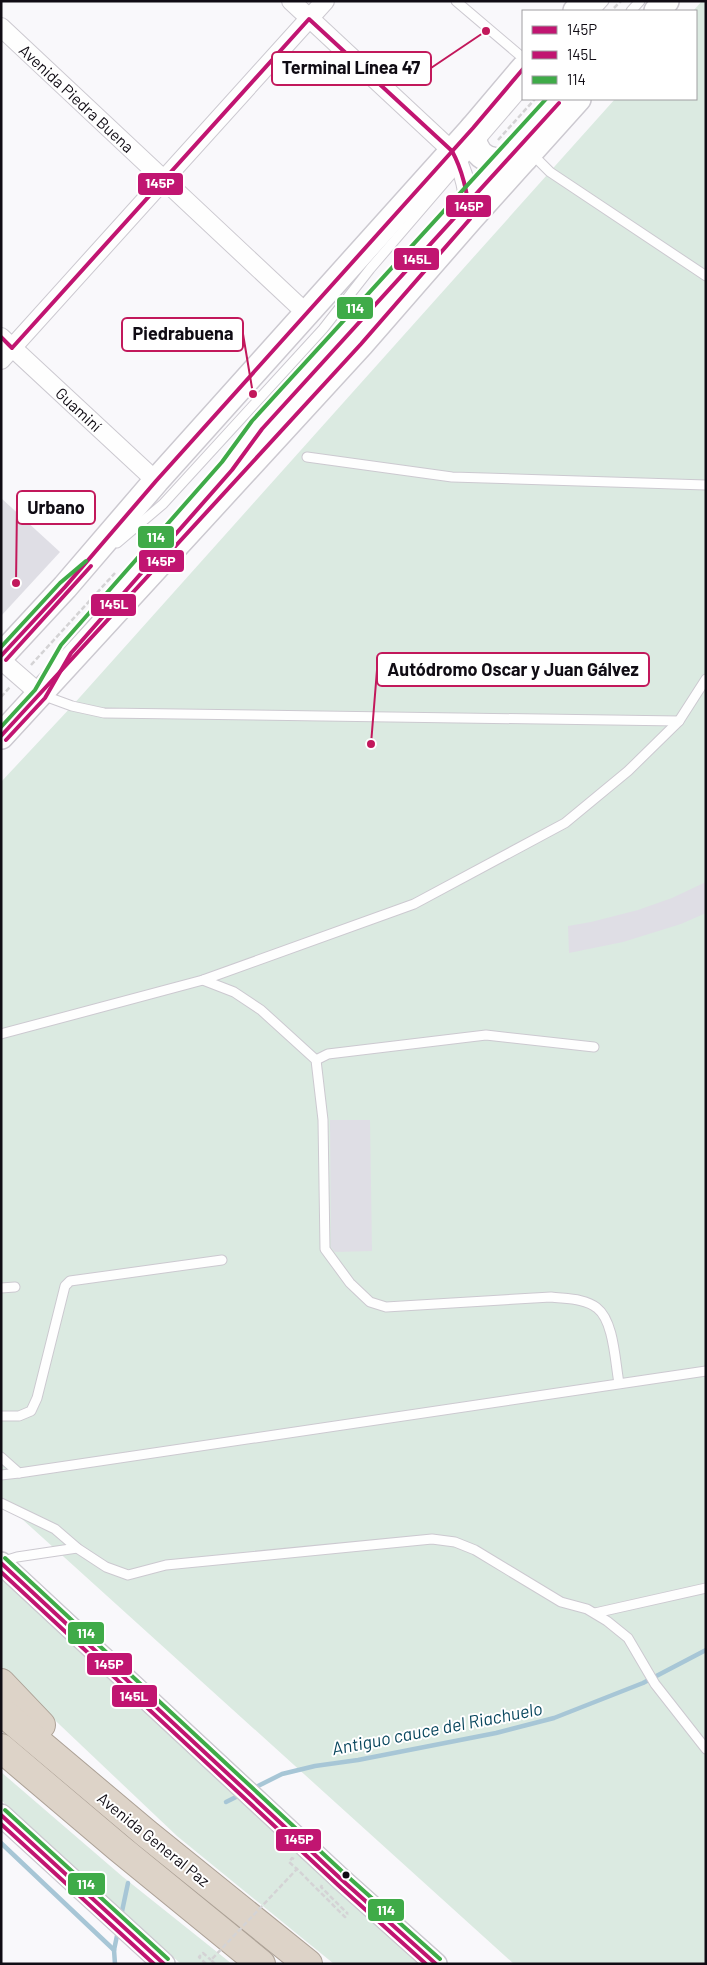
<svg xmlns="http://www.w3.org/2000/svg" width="707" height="1965" viewBox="0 0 707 1965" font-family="Barlow,sans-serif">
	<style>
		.green { fill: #dbeae1 }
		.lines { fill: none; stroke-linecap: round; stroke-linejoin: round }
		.stream { stroke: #a7c6d6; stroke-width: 4.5 }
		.building { fill: #dfdee5 }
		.service-casing { stroke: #ccc9d0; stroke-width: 11 }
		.minor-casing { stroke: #ccc9d0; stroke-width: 20 }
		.tertiary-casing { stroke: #ccc9d0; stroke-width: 24 }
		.secondary-casing { stroke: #ccc9d0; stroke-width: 28 }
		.motorway-casing { stroke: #aca196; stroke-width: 30 }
		.path { stroke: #d4d3d5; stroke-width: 2.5; stroke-dasharray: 5 2.5; stroke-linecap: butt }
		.service { stroke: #fefefe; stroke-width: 9 }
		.minor { stroke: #fefefe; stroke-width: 18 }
		.tertiary { stroke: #fefefe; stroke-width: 21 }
		.secondary { stroke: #fefefe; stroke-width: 25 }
		.motorway { stroke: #ddd3c8; stroke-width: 28 }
		.path-bridge { stroke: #d4d3d5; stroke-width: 2.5; stroke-dasharray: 5 2.5; stroke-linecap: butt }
		.bus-1-casing { stroke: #fff; stroke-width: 8 }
		.bus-2-casing { stroke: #fff; stroke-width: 8 }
		.bus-3-casing { stroke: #fff; stroke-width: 8 }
		.bus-1 { stroke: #c11571; stroke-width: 4 }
		.bus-2 { stroke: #c11571; stroke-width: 4 }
		.bus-3 { stroke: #3fab48; stroke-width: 4 }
		.bus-dot { fill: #100c14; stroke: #fff; stroke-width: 2 }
		.labels { text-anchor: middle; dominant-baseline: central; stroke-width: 4; stroke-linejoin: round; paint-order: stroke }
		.street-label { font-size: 16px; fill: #100c14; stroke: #fff }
		.water-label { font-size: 18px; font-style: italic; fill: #09475e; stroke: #fff }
		.leader { fill: none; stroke: #c2185b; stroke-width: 2 }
		.callout-dot { fill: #c2185b; stroke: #fff; stroke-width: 2 }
		.callout { fill: #fff; stroke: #c2185b; stroke-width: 2 }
		.callout-label { font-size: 18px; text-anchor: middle; font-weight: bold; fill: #100c14 }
		.line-badge { stroke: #fff; stroke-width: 2 }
		.badge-label { font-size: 14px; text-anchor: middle; font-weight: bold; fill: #fff }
	</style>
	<rect width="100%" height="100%" fill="#f9f8fb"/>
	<g class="green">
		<polygon points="702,1 706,1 706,1964 514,1964 1,1500 1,782 72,706 615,99 696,99 696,11 693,11"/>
		<polygon points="1,1571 430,1964 334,1964 177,1836 1,1669"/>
		<polygon points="1,1772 123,1877 232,1964 181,1964 1,1800"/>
	</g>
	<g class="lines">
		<g class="stream">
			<polyline points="254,1788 282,1774 315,1766 358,1760 496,1733 554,1718 643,1683 706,1650"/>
			<polyline points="226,1802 242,1794"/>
			<polyline points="1,1843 114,1950"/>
			<polyline points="121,1916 128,1883"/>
			<polyline points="115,1964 114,1950 118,1931"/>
		</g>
	</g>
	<g class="building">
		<polygon points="1,498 60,552 1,616"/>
		<polygon points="706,882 706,913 681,924 623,942 569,953 568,926 591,922 638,910 672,898"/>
		<polygon points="330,1120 370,1120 372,1251 335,1252 331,1247"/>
	</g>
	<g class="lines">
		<defs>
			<g id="service">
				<polyline points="456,1 523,58"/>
				<polyline points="595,11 604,1"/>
				<polyline points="631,11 640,1"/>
				<polyline points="532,154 550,172 706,276"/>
				<polyline points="307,457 452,477 706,485"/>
				<polyline points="117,543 163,504 323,329 370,269 523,91"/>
				<polyline points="105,605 227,466 257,425 554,99"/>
				<polyline points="42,695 72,706 104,713 679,721"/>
				<path d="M203,980L234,992L261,1010L316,1060L323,1120L325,1249L350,1283L370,1302L386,1307L551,1297C565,1299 585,1298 597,1308C614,1321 615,1362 619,1383"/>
				<polyline points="1,1034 203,980 414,904 565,823 628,771 679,721 706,679"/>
				<polyline points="316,1060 328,1054 486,1035 594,1047"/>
				<polyline points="1,1288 15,1287"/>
				<polyline points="1,1416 19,1416 31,1411 37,1398 65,1286 70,1281 222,1260"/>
				<polyline points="1,1457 19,1473 706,1371"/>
				<polyline points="1,1475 19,1473"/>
				<polyline points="1,1503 55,1529 77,1548 106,1567 128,1575 166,1565 432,1539 455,1542 475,1550 561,1602 587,1609 607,1621 628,1638 655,1684 706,1749"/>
				<polyline points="1,1562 17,1557 77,1548"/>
				<polyline points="595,1613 706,1588"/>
			</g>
			<g id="minor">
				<path d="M291,1L452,151C466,173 468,194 470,219"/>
				<polyline points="1,27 306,313"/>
				<polyline points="1,337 156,481"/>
				<polyline points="1,360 325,1"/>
				<polyline points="1,660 40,694"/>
			</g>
			<g id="tertiary">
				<polyline points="1,1563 342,1880 436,1964"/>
				<polyline points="1,1815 164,1964"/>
			</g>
			<g id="secondary">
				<polyline points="576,11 585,1"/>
				<polyline points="657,11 666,1"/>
				<path d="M473,128C472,164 496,164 525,158"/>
				<polyline points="1,656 65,587 156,481 473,128 523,69"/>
				<polyline points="1,736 361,344 470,219 578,99"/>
			</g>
			<g id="motorway">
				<polyline points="1,1683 41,1725"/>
				<polyline points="1,1711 147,1834 308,1964"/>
				<polyline points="1,1748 119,1848 261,1964"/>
			</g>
		</defs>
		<use href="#service" class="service-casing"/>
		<use href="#minor" class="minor-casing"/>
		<use href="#tertiary" class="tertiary-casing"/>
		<use href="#secondary" class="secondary-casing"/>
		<use href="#motorway" class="motorway-casing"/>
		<g class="path">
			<polyline points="614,8 621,1"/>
			<polyline points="498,140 535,99"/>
			<polyline points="31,665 115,573"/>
			<polyline points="1,697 10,687"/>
			<polyline points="294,1859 292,1858 289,1862 297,1869"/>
			<polyline points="322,1885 321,1887 348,1914"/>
			<polyline points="206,1964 199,1957 203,1953 211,1960"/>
		</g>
		<use href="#service" class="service"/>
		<use href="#minor" class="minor"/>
		<use href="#tertiary" class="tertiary"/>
		<use href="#secondary" class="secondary"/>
		<use href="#motorway" class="motorway"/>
		<polyline class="path-bridge" points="215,1964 211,1960 297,1869 345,1917 348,1914"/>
		<defs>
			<g id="bus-1">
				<path d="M1,337L12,348L309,19L452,151C464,173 468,195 470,219L361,344L1,736"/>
				<polyline points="1,656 65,587 156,481 473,128 523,69"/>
				<polyline points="1,1563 342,1880 436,1964"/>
				<polyline points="1,1815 164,1964"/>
			</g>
			<g id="bus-2">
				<polyline points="6,660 91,566"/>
				<polyline points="6,740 45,698 71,653 232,470 262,429 559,103"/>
				<polyline points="1,1572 338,1885 426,1964"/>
				<polyline points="1,1824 154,1964"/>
			</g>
			<g id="bus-3">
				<polyline points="1,647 60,583 86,561"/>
				<polyline points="1,727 35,690 61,645 222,462 252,421 546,99"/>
				<polyline points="5,1558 346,1875 440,1959"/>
				<polyline points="5,1810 168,1959"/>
			</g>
		</defs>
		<use href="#bus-1" class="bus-1-casing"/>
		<use href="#bus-2" class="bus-2-casing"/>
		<use href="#bus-3" class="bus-3-casing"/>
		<use href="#bus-1" class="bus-1"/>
		<use href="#bus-2" class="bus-2"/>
		<use href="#bus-3" class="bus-3"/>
	</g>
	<circle class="bus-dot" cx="346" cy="1875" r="4.5"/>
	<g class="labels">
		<g class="street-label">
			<text transform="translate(77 98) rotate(43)">Avenida Piedra Buena</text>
			<text transform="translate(79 409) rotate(43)">Guaminí</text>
			<text transform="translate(154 1839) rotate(39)">Avenida General Paz</text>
		</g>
		<g class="water-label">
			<text transform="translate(437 1728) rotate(-11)">Antiguo cauce del Riachuelo</text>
		</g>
	</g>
	<path class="leader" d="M486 31L431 68M253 394L243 334M16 583L17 507M371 744L377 670"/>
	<g class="callout-dot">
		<circle cx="486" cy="31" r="5"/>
		<circle cx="253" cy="394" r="5"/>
		<circle cx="16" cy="583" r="5"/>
		<circle cx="371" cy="744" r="5"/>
	</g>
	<g class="callout">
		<rect x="272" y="52" width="159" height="33" rx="5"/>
		<rect x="122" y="318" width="121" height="33" rx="5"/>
		<rect x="17" y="491" width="78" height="33" rx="5"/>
		<rect x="377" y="653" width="272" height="33" rx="5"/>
	</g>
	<g class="callout-label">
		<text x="351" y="74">Terminal Línea 47</text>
		<text x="183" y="340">Piedrabuena</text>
		<text x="56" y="514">Urbano</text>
		<text x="513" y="676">Autódromo Oscar y Juan Gálvez</text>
	</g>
	<g class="line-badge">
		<rect x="137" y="172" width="47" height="24" rx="5" fill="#c11571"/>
		<rect x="445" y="194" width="47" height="24" rx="5" fill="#c11571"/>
		<rect x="393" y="247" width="47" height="24" rx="5" fill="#c11571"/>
		<rect x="336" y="296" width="38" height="24" rx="5" fill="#3fab48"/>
		<rect x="137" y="525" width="38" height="24" rx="5" fill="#3fab48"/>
		<rect x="138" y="549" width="47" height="24" rx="5" fill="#c11571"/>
		<rect x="90" y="593" width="47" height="24" rx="5" fill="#c11571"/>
		<rect x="67" y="1621" width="38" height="24" rx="5" fill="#3fab48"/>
		<rect x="86" y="1652" width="47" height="24" rx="5" fill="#c11571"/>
		<rect x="111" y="1684" width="47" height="24" rx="5" fill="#c11571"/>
		<rect x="275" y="1828" width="47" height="24" rx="5" fill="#c11571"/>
		<rect x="67" y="1872" width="39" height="24" rx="5" fill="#3fab48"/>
		<rect x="367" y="1898" width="38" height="24" rx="5" fill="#3fab48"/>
	</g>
	<g class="badge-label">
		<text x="160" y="188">145P</text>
		<text x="469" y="211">145P</text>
		<text x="417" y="264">145L</text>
		<text x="355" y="313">114</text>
		<text x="156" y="542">114</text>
		<text x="161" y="566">145P</text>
		<text x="114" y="609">145L</text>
		<text x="86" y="1638">114</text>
		<text x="109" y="1669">145P</text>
		<text x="134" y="1701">145L</text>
		<text x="299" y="1844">145P</text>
		<text x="86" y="1889">114</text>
		<text x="386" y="1915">114</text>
	</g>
	<rect width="707" height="1965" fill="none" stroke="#100c14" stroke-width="5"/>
	<rect x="522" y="10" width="175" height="90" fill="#ffffff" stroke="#9f9ea1"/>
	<rect x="532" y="26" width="25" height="8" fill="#c11571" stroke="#9f9ea1"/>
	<text x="567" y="35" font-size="15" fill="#100c14">145P</text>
	<rect x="532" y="51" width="25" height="8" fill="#c11571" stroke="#9f9ea1"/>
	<text x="567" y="60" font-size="15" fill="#100c14">145L</text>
	<rect x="532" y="76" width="25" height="8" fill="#3fab48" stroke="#9f9ea1"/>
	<text x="567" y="85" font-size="15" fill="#100c14">114</text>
</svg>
